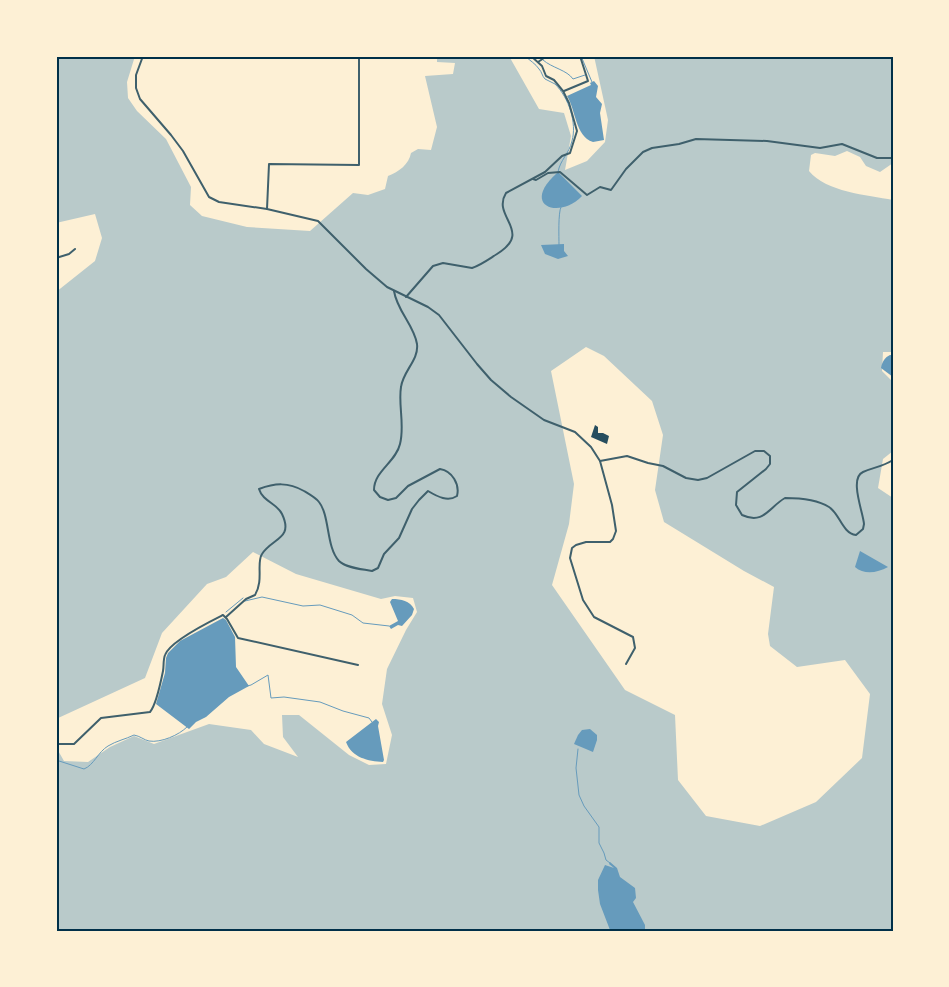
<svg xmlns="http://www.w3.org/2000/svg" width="949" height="987" viewBox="0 0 949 987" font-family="Literata,serif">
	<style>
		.green { fill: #b9caca; fill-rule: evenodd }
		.water { fill: #669bbc }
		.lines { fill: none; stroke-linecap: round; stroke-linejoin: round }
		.stream { stroke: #669bbc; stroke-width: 1 }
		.building { fill: #264d5e }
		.minor { stroke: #3f606c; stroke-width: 2 }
		.neatline { fill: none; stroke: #003049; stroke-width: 2 }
	</style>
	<rect width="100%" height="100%" fill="#fdf0d5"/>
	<path class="green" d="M56,56H135L127,82L128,98L137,111L166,139L191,187L190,205L202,216L247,227L310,231L353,193L368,195L385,189L388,176C399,172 409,164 411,153L418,149L431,150L437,127L425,76L453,74L455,63L437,62V56H509L539,109L564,113L571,136L565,170L587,161L605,142L608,120L594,56H893V163L880,172L866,166L860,157L847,151L835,156L815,153L811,155L809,171C826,192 867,195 893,200V352H883L882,371L893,382V451L883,459L878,488L893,498V931H56V747L64,761L88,762L110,747L134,736L154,744L209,724L251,730L264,744L298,757L283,737L282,715H299L349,755L369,765L386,764L392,735L382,704L387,669L406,630L417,612L413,598L395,596L381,599L296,574L253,552L226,577L207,584L162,633L145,678L56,719V292L95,261L102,238L95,214L56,223ZM586,347L604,356L652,401L663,435L655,490L664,522L744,571L774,587L768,634L770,646L797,667L845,660L870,694L862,758L816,802L760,826L706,816L678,780L675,715L625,690L552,585L569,524L574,484L551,371Z"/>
	<g class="water">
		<path d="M594,81L598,86L596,97L602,104L600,113L604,140L593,142C575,136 576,110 567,96L591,85L590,83Z"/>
		<path d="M557,173H559L582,196C559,220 520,206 557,173Z"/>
		<polygon points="564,244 564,251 568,256 558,259 545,254 541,245"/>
		<path d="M890,355H893V377L881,368C882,362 885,357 890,355Z"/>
		<path d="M860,551L888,567C877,573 864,575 855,567Z"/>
		<path d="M392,599C401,599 410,601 414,609L412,615L402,626L398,625L391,629L389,626L398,621L390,602Z"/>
		<polygon points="223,618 226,620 235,637 236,667 249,686 229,697 206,717 196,722 189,729 156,704 165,673 166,658 168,653 180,641"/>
		<path d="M376,719L379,722L378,726L384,760L383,762C368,761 352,758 346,742Z"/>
		<polygon points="590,729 597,735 597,740 593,752 574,744 578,735 582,730"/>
		<polygon points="610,862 617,868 620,877 635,888 636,898 633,902 645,925 645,931 610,930 600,904 598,890 598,880 605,865 614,868 609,864"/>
	</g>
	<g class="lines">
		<g class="stream">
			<path d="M525,56C529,60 536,64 539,69C542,72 542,76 545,79C548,81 552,82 555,84C569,98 577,123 572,141C569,154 560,160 558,172"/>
			<polyline points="538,56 540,58"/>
			<polyline points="581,56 592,82"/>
			<path d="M543,60C552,68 567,70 573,79L585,75"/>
			<path d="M559,245C559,237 558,213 561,207"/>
			<polyline points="245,601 262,597 303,606 320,605 352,615 363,623 389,626"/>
			<polyline points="226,612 243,598"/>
			<polyline points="247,686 251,685 268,675 271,698 284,697 320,702 343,711 369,718 372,722"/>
			<polyline points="578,749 576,768 579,795 584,806 599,827 599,843 604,853 606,860 610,863"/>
			<path d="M56,760L84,769C94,765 98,752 108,746C116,741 126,739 134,735C140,736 144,740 149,741C161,743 179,735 187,727"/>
		</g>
	</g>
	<polygon class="building" points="595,425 598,427 598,433 603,433 609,436 607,444 591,437"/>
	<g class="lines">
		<g class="minor">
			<polyline points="143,56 136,75 136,88 140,99 171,135 183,151 209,197 219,202 267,209 318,221 366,269 387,287 428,307 439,315 477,364 491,380 511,397 544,420 575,432 591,447 600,461 612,505 616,531 613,539 610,542 586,542 576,545 572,548 570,558 583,600 594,617 633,637 635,648 626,664"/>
			<polyline points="538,62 547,56"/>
			<polyline points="564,91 588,81 580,56"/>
			<polyline points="533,179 536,180 548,173 560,172 587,195 600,187 611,190 626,169 643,152 652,148 679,144 696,139 767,141 820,148 842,144 877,158 893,158"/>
			<polyline points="267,209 269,164 359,165 359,56"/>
			<polyline points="56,258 69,254 75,249"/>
			<path d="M406,297L433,266L443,263L472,268C481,265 489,259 497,254C534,231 491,217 506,193L545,172L562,156L570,153L577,131L569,103L563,91L554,80L546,76L542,66L531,56"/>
			<path d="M600,461L627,456L648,463L663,466L686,478L698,480L707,478L755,451H764L770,456V464L766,469L737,492L736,505L742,515C764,525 769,507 785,498C798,498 818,500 829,507C840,514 842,533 856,535L863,529L864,524C863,512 849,478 863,472C874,467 882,467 893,460"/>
			<path d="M226,617L246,599L255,595C264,580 256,563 262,554C272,538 294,539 282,514C277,503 263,502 259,489C275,483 288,482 304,491C309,494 316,498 319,502C330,516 326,547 339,561C346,568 362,569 372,571L378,568L384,554L399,538L412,509L419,500L428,491C438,497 448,502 457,496C460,484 452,471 440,469L408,486L396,498L388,500L380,497L374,490C374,471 396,462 400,444C405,425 398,405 401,387C403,371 419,360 417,344C414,325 397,311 394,291"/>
			<path d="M56,744H74L101,718L150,712C156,705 161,681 163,671C164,666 163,660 165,655C170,641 209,622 223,615L227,619L238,638L358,665"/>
		</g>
	</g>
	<rect width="949" height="987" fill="none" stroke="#fdf0d5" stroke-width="115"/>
	<rect x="58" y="58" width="834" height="872" class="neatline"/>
</svg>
